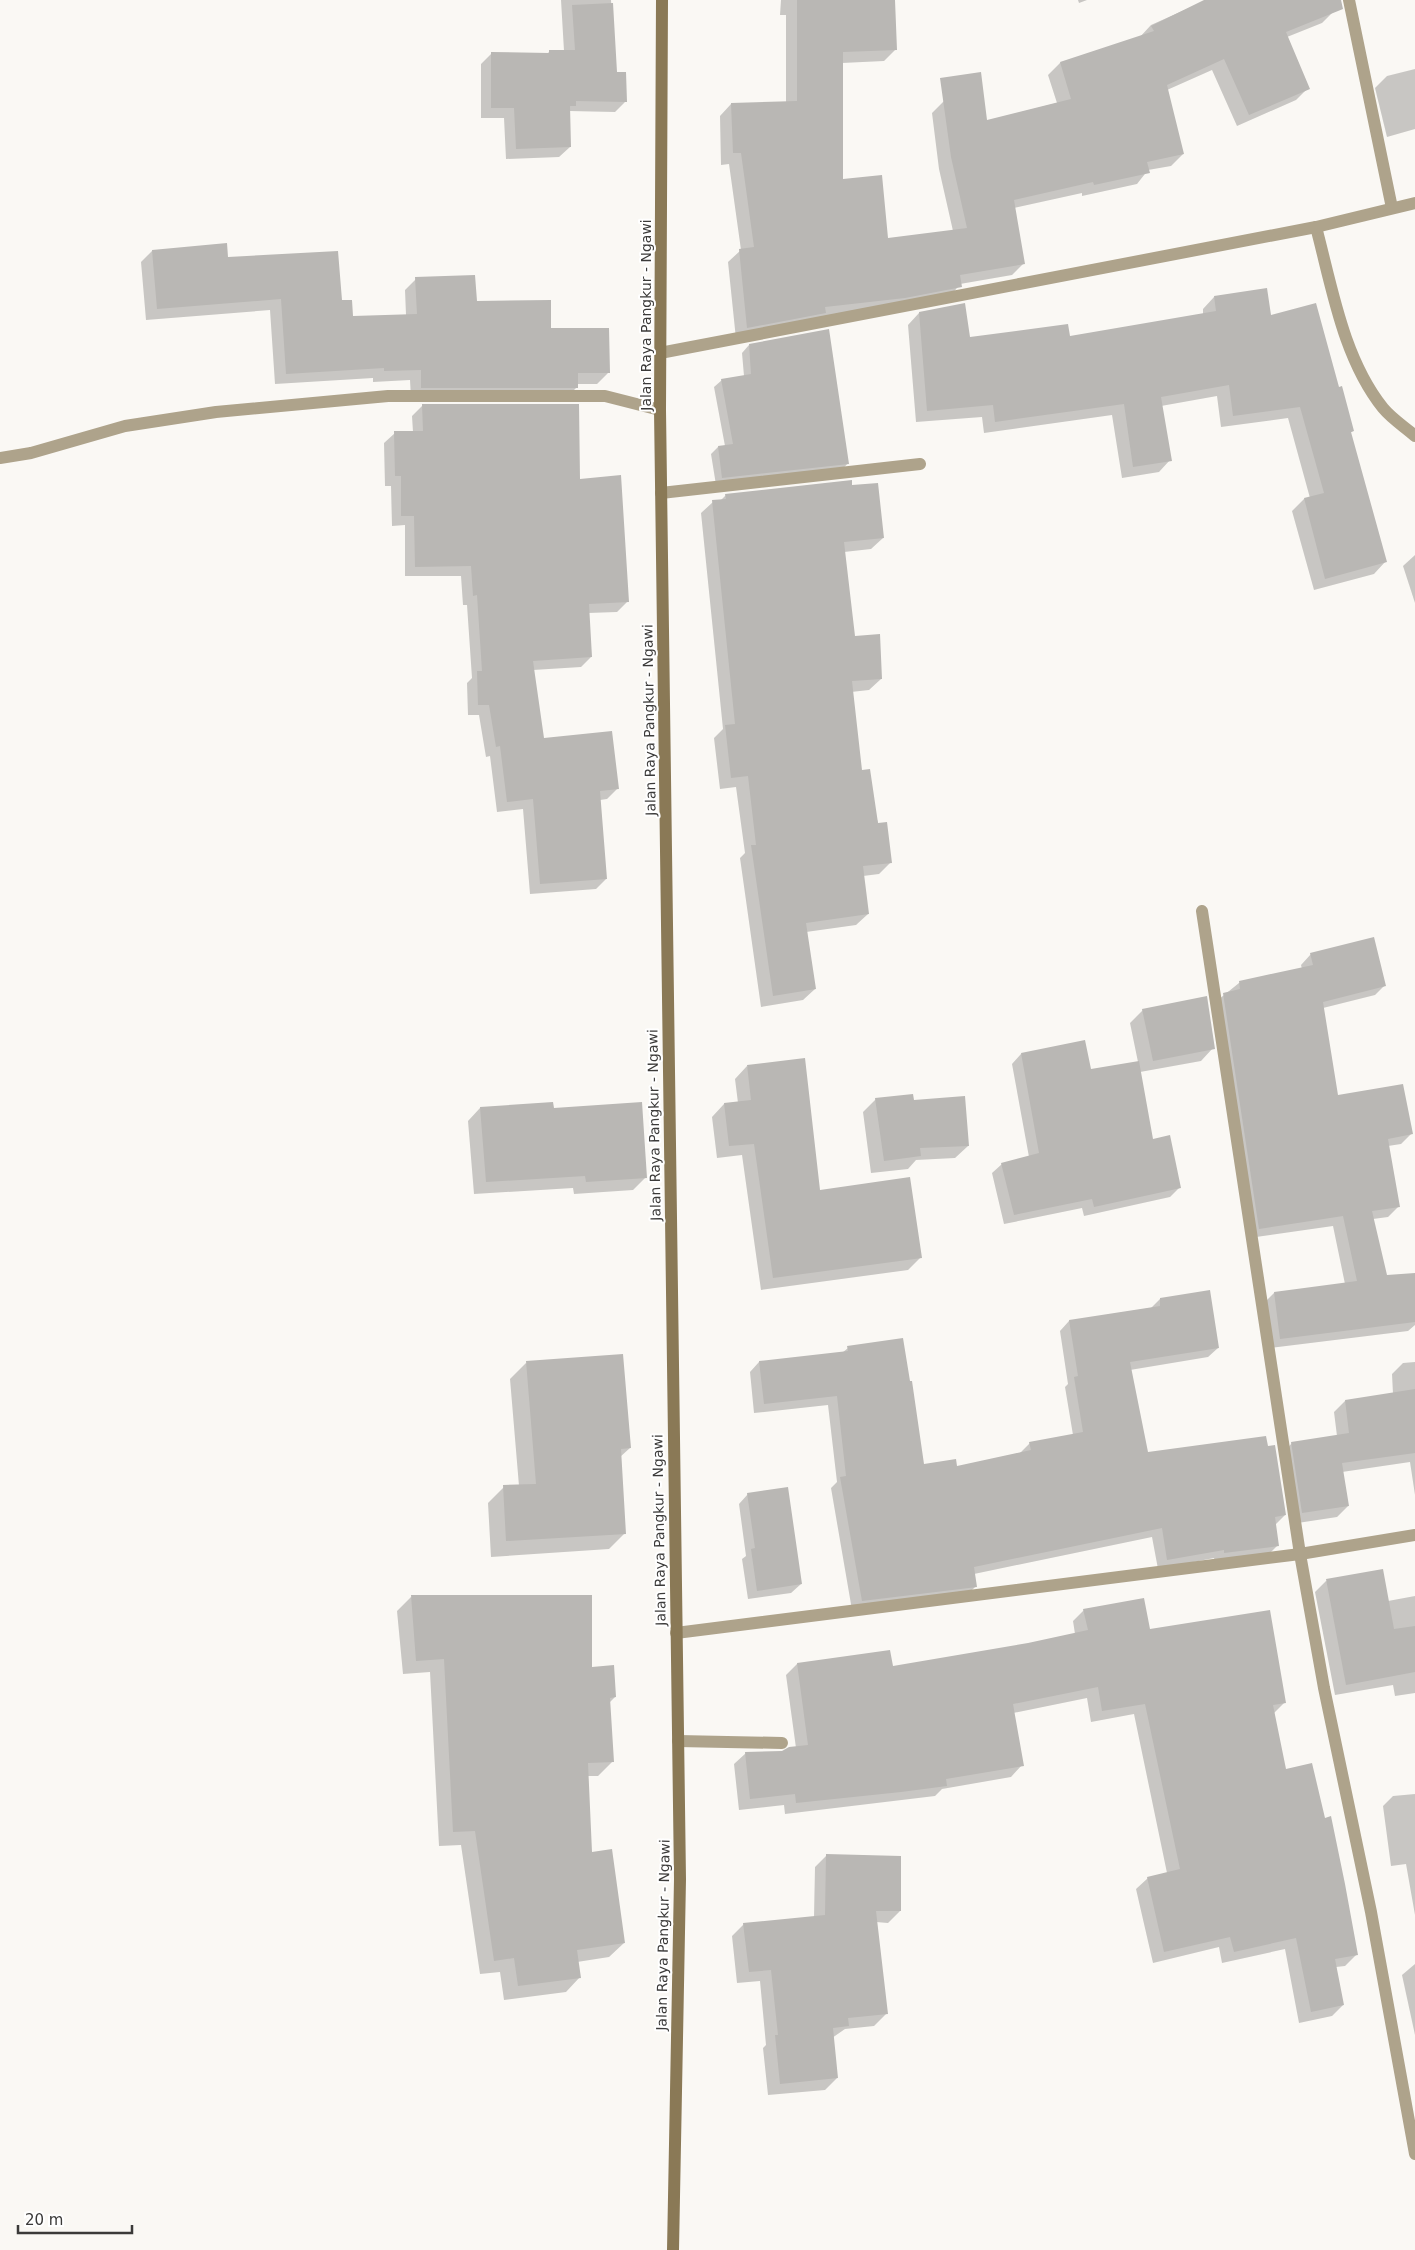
<svg xmlns="http://www.w3.org/2000/svg" width="1415" height="2250" viewBox="0 0 1415 2250" font-family="'DejaVu Sans',sans-serif">
	<style>
		.shadow { fill: #0003 }
		.building { fill: #b9b7b4 }
		.lines { fill: none; stroke-linecap: round; stroke-linejoin: round }
		.street { stroke: #aea38b; stroke-width: 12 }
		.secondary { stroke: #8a7956; stroke-width: 12 }
		.labels { text-anchor: middle; dominant-baseline: central; stroke-width: 4; stroke-linejoin: round; paint-order: stroke }
		.street-label { font-size: 14px; fill: #3b3a39; stroke: #fff }
	</style>
	<rect width="100%" height="100%" fill="#faf8f4"/>
	<g class="shadow">
		<polygon points="561,0 611,0 616,73 625,102 615,112 569,111 570,147 559,157 506,159 504,118 481,118 481,64 492,53 547,54 549,52 564,51"/>
		<polygon points="781,0 893,0 896,49 884,61 842,63 842,180 887,239 953,231 939,169 932,113 944,101 986,121 1057,103 1048,75 1060,63 1139,38 1151,25 1207,0 1329,0 1334,11 1322,23 1287,37 1308,88 1296,100 1237,126 1212,70 1167,90 1183,154 1171,166 1148,170 1137,184 1082,196 1082,193 1014,208 1024,263 1012,275 960,284 949,298 736,339 728,262 741,250 729,164 721,165 720,116 731,104 786,102 786,15 780,15"/>
		<polygon points="1078,0 1087,0 1079,3"/>
		<polygon points="1415,69 1415,129 1387,137 1375,88 1387,76"/>
		<polygon points="152,251 227,259 340,302 352,318 406,315 405,290 416,279 550,329 608,373 597,384 577,384 577,387 566,398 411,398 410,380 373,382 373,378 275,384 270,310 146,320 141,262"/>
		<polygon points="1214,297 1270,316 1338,389 1353,431 1350,433 1385,562 1374,574 1314,590 1292,511 1304,499 1310,498 1288,418 1221,427 1217,396 1161,406 1170,460 1159,472 1122,478 1112,415 984,433 982,417 916,422 908,325 919,313 968,338 1068,337 1203,315 1203,309"/>
		<polygon points="749,345 848,463 841,471 716,485 711,454 718,447 725,446 714,387 722,380 744,376 742,353"/>
		<polygon points="423,405 579,480 627,602 617,612 588,613 591,657 581,667 533,670 543,739 617,789 607,799 600,800 606,879 596,889 530,894 523,809 497,812 490,756 486,757 479,715 468,715 467,683 472,678 467,605 463,605 461,576 405,576 405,525 392,526 391,486 385,486 384,443 395,433 413,432 412,416"/>
		<polygon points="851,487 883,538 871,549 844,552 854,637 881,679 869,690 851,692 861,771 891,862 879,874 863,876 868,914 856,925 806,932 815,989 803,1000 761,1007 740,858 745,853 736,787 720,789 714,738 723,729 701,513 713,502 720,501 726,495"/>
		<polygon points="1415,555 1415,603 1403,566"/>
		<polygon points="1311,954 1385,985 1375,995 1323,1008 1337,1096 1411,1134 1401,1144 1388,1146 1398,1207 1388,1217 1373,1219 1386,1277 1415,1283 1415,1325 1408,1331 1270,1348 1264,1303 1274,1293 1345,1284 1333,1226 1249,1238 1213,1004 1239,983 1302,969 1301,965"/>
		<polygon points="1143,1010 1213,1048 1201,1061 1140,1072 1152,1141 1180,1187 1170,1197 1084,1216 1082,1208 1004,1224 992,1173 1002,1164 1029,1157 1012,1064 1021,1054 1091,1071 1138,1062 1130,1023"/>
		<polygon points="747,1066 819,1191 920,1258 908,1270 761,1290 742,1155 717,1158 712,1117 724,1104 738,1103 735,1079"/>
		<polygon points="876,1099 913,1101 968,1146 955,1158 916,1160 908,1169 871,1173 863,1112"/>
		<polygon points="480,1108 553,1110 646,1177 633,1190 574,1194 573,1188 474,1194 468,1121"/>
		<polygon points="1160,1299 1218,1348 1208,1357 1130,1370 1147,1454 1285,1515 1275,1525 1278,1545 1268,1555 1215,1562 1214,1558 1158,1569 1152,1537 974,1574 976,1586 966,1596 852,1610 831,1488 837,1482 828,1405 754,1413 750,1372 759,1362 842,1353 848,1348 923,1465 956,1467 1020,1453 1030,1443 1073,1435 1065,1387 1068,1384 1060,1331 1069,1321 1151,1308"/>
		<polygon points="1415,1362 1415,1495 1410,1462 1342,1472 1348,1506 1337,1517 1291,1524 1281,1455 1292,1443 1337,1436 1334,1412 1345,1401 1393,1394 1392,1374 1403,1363"/>
		<polygon points="526,1363 630,1448 620,1457 625,1533 609,1549 491,1557 488,1503 504,1487 519,1486 510,1379"/>
		<polygon points="748,1494 801,1584 791,1593 748,1599 742,1559 746,1556 739,1504"/>
		<polygon points="1326,1581 1388,1601 1415,1596 1415,1693 1395,1696 1393,1685 1335,1695 1315,1592"/>
		<polygon points="411,1597 591,1668 615,1697 609,1703 613,1761 598,1776 587,1776 591,1853 624,1943 609,1957 577,1962 580,1977 566,1992 504,2000 500,1972 480,1974 461,1845 439,1846 430,1672 403,1674 397,1611"/>
		<polygon points="1084,1610 1149,1631 1284,1703 1274,1713 1285,1771 1357,1954 1345,1966 1336,1967 1343,2005 1332,2016 1299,2023 1285,1949 1222,1963 1219,1947 1153,1963 1136,1889 1148,1878 1167,1873 1134,1714 1091,1722 1087,1698 1013,1713 1022,1765 1011,1777 942,1789 935,1796 785,1814 784,1805 739,1810 734,1764 746,1753 782,1752 796,1748 786,1675 797,1664 889,1652 892,1668 1028,1644 1075,1634 1073,1621"/>
		<polygon points="1415,1794 1415,1915 1406,1864 1391,1866 1383,1806 1393,1796"/>
		<polygon points="827,1855 900,1911 888,1923 876,1922 886,2014 874,2026 845,2029 832,2038 837,2078 825,2090 768,2095 763,2048 766,2045 760,1981 737,1983 732,1936 744,1924 814,1917 815,1867"/>
		<polygon points="1415,1964 1415,2035 1402,1975"/>
	</g>
	<g class="building">
		<polygon points="797,0 895,0 897,50 843,52 843,179 882,175 888,238 967,228 951,157 940,78 981,72 987,120 1071,99 1060,62 1154,31 1151,26 1204,0 1341,0 1343,9 1286,32 1310,89 1249,115 1224,59 1167,85 1184,154 1147,162 1150,173 1094,185 1093,182 1014,200 1025,264 960,275 962,287 905,298 825,307 826,313 747,328 739,249 754,247 741,153 733,153 731,103 797,101"/>
		<polygon points="613,3 617,72 626,72 627,102 576,101 576,106 570,106 571,147 516,149 514,108 491,108 491,52 549,53 549,50 575,50 572,5"/>
		<polygon points="227,243 228,257 338,251 342,300 352,300 353,316 417,314 415,277 475,275 477,301 551,300 551,328 609,328 610,373 578,373 578,388 421,388 421,370 384,371 384,368 286,374 281,299 157,309 152,250"/>
		<polygon points="1267,288 1271,315 1316,303 1339,387 1342,386 1354,431 1351,432 1387,562 1325,579 1304,498 1324,493 1300,407 1233,416 1229,385 1161,397 1172,461 1133,467 1124,404 995,422 993,405 927,411 919,312 965,303 970,337 1068,324 1070,336 1216,311 1214,296"/>
		<polygon points="829,329 849,464 722,478 718,446 733,444 721,379 751,374 749,344"/>
		<polygon points="422,404 579,404 580,479 621,475 629,602 589,604 592,657 533,661 544,738 612,731 619,789 600,791 607,879 540,884 533,799 507,802 500,746 496,747 489,705 478,705 477,671 482,671 477,595 473,596 471,566 415,567 414,516 401,516 401,476 395,476 394,431 423,431"/>
		<polygon points="852,480 852,485 878,483 884,538 844,542 855,636 880,634 882,679 852,681 862,770 870,769 878,823 887,822 892,863 863,866 869,914 806,923 816,989 773,996 751,845 756,845 748,776 731,778 725,725 735,724 712,500 726,499 725,494"/>
		<polygon points="1374,937 1386,986 1323,1002 1338,1095 1403,1084 1413,1134 1388,1139 1400,1207 1372,1211 1387,1275 1415,1273 1415,1322 1280,1339 1274,1292 1357,1281 1343,1216 1259,1229 1223,993 1240,989 1239,981 1313,965 1310,953"/>
		<polygon points="1207,996 1215,1049 1153,1061 1142,1009"/>
		<polygon points="1085,1040 1091,1069 1139,1061 1153,1139 1170,1135 1181,1188 1094,1207 1092,1199 1014,1215 1001,1163 1039,1153 1021,1053"/>
		<polygon points="805,1058 820,1190 910,1177 922,1258 773,1278 754,1144 729,1146 724,1103 751,1100 747,1065"/>
		<polygon points="913,1094 914,1100 965,1096 969,1146 920,1148 921,1156 884,1161 875,1098"/>
		<polygon points="553,1102 554,1108 642,1102 647,1178 586,1182 585,1176 486,1182 480,1107"/>
		<polygon points="1210,1290 1219,1348 1130,1362 1148,1452 1266,1436 1268,1446 1275,1445 1286,1515 1275,1517 1279,1546 1224,1553 1224,1550 1167,1560 1162,1528 974,1567 977,1587 862,1601 840,1477 846,1476 837,1396 764,1404 759,1361 848,1351 847,1346 903,1338 910,1381 912,1381 924,1464 956,1459 957,1466 1031,1450 1029,1442 1083,1432 1074,1377 1078,1376 1069,1320 1160,1306 1160,1298"/>
		<polygon points="623,1354 631,1448 621,1449 626,1534 506,1541 503,1485 536,1484 526,1361"/>
		<polygon points="1415,1389 1415,1453 1342,1463 1349,1506 1302,1513 1291,1442 1349,1433 1345,1400"/>
		<polygon points="788,1487 802,1584 757,1591 751,1549 755,1548 747,1493"/>
		<polygon points="1383,1569 1394,1629 1415,1626 1415,1672 1346,1685 1326,1579"/>
		<polygon points="411,1595 592,1595 592,1667 614,1665 616,1697 610,1698 614,1762 588,1763 592,1852 612,1849 625,1943 577,1950 581,1978 518,1986 514,1958 494,1961 475,1831 453,1832 444,1659 416,1661"/>
		<polygon points="1144,1598 1150,1629 1270,1610 1286,1703 1273,1705 1286,1769 1312,1763 1325,1818 1331,1816 1345,1884 1358,1955 1335,1959 1344,2005 1311,2012 1296,1938 1234,1952 1230,1937 1164,1952 1147,1877 1180,1869 1145,1704 1102,1711 1098,1687 1013,1704 1024,1766 946,1779 947,1786 901,1792 796,1803 795,1794 750,1799 745,1752 782,1751 789,1747 808,1745 797,1663 890,1650 893,1666 1028,1643 1088,1630 1083,1609"/>
		<polygon points="826,1854 901,1856 901,1911 876,1911 888,2014 848,2018 849,2026 833,2028 838,2078 780,2084 775,2035 778,2035 771,1970 749,1972 743,1923 825,1915"/>
	</g>
	<g class="lines">
		<g class="street">
			<polyline points="1349,0 1392,208"/>
			<path d="M1316,227C1332,287 1343,358 1383,408C1392,419 1405,427 1415,436"/>
			<polyline points="660,353 1316,227 1415,203"/>
			<polyline points="0,458 31,453 125,426 216,412 388,396 605,396 660,410"/>
			<polyline points="661,493 920,464"/>
			<polyline points="1202,911 1300,1554 1324,1688 1371,1912 1415,2154"/>
			<polyline points="676,1633 1300,1554 1415,1535"/>
			<polyline points="678,1741 782,1743"/>
		</g>
		<polyline class="secondary" points="662,0 660,410 680,1879 673,2250"/>
	</g>
	<g class="labels">
		<g class="street-label">
			<text transform="translate(646 315) rotate(-90)">Jalan Raya Pangkur - Ngawi</text>
			<text transform="translate(649 720) rotate(-91)">Jalan Raya Pangkur - Ngawi</text>
			<text transform="translate(654 1125) rotate(-91)">Jalan Raya Pangkur - Ngawi</text>
			<text transform="translate(659 1530) rotate(-91)">Jalan Raya Pangkur - Ngawi</text>
			<text transform="translate(663 1935) rotate(-89)">Jalan Raya Pangkur - Ngawi</text>
		</g>
	</g>
	<path d="M18 2225v8h114v-8" fill="none" stroke="#3b3a39" stroke-width="2.5"/>
	<text x="25" y="2225" font-size="15" fill="#3b3a39" stroke="#ffffff" stroke-width="4" paint-order="stroke">20 m</text>
</svg>
